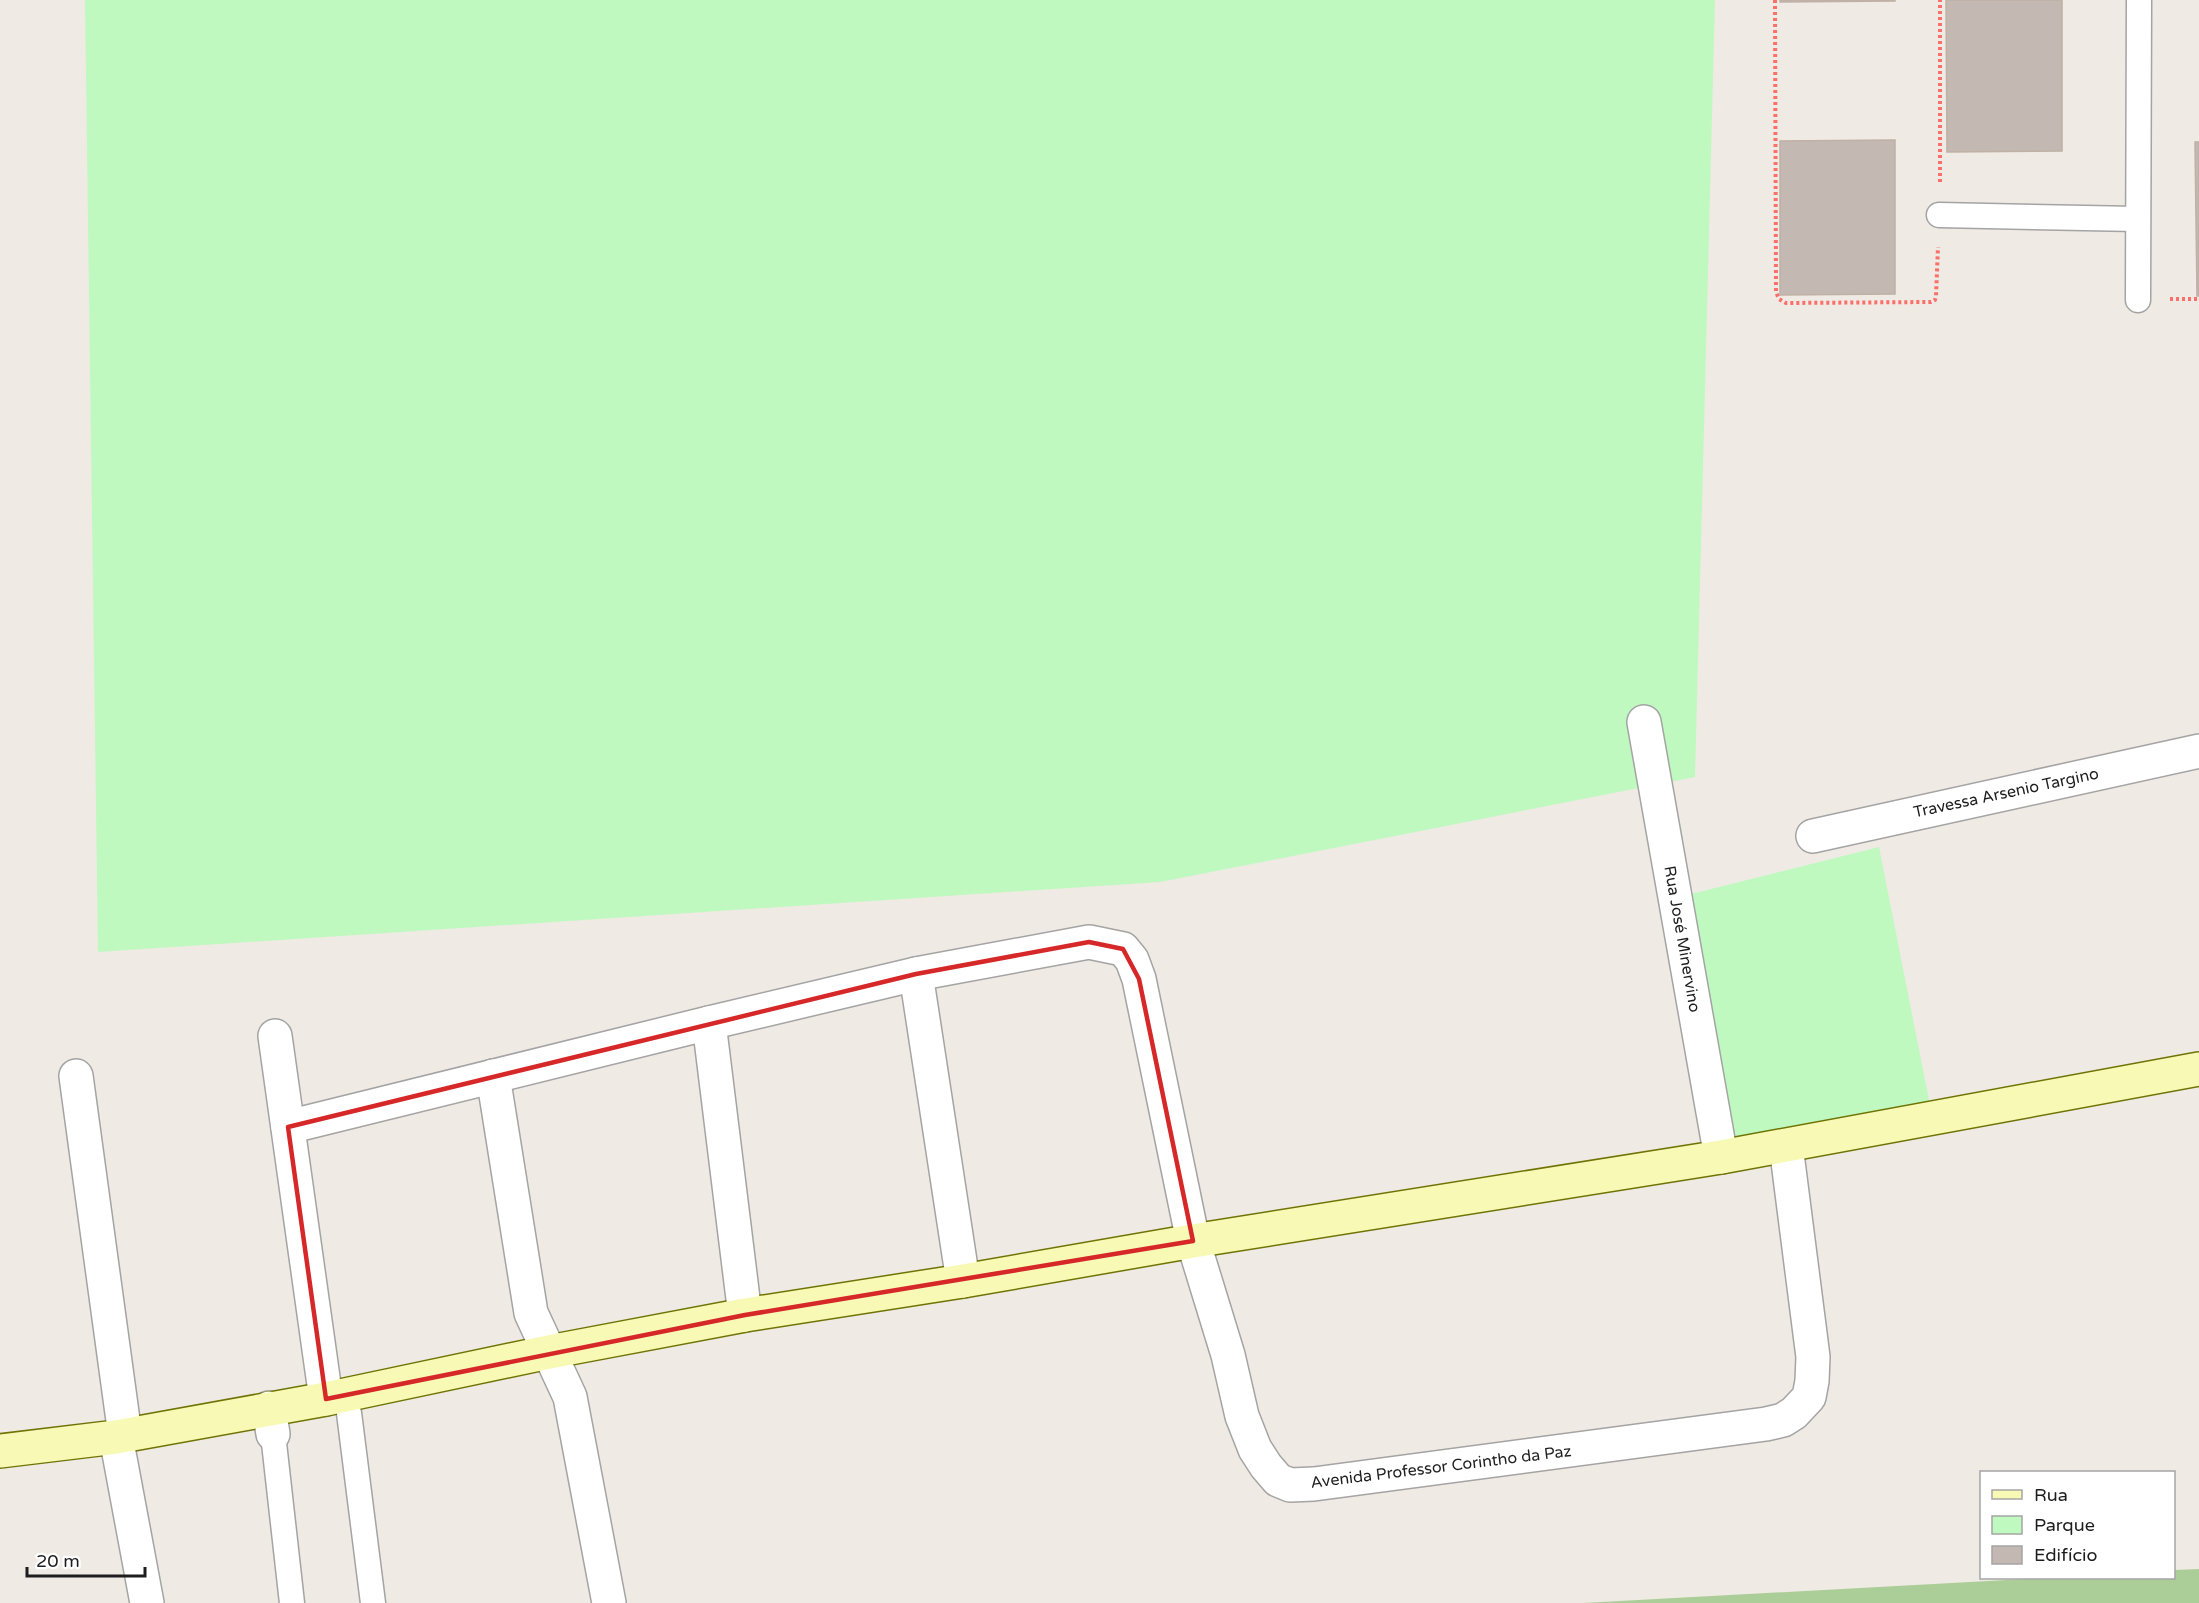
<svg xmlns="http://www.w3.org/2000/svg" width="2199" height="1603" viewBox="0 0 2199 1603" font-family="'Varela Round',sans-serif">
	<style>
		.forest { fill: #abce98 }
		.park { fill: #bff9c0 }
		.building { fill: #c3b9b2; stroke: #c0b0a5; stroke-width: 1.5 }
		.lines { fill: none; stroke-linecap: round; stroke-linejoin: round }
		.lane-casing { stroke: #a4a4a4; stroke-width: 27 }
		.street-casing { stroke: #a4a4a4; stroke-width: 36 }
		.secondary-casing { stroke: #6f7404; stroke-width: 36 }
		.path { stroke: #fa6f69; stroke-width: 4; stroke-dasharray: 3 3; stroke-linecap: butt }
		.lane { stroke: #fff; stroke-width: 24 }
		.street { stroke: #fff; stroke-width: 33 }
		.secondary { stroke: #f9f9b6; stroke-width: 33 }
		.marked { fill: none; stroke: #d62828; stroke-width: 4.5; stroke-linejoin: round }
		.labels { text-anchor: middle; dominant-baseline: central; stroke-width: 5; stroke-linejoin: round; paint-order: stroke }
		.street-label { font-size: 16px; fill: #1d1d1d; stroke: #fff }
	</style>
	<rect width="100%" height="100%" fill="#efeae3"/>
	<polygon class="forest" points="2199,1569 2199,1603 1583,1603 2042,1578 2174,1578 2174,1570"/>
	<g class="park">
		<polygon points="85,0 1715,0 1695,777 1160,882 98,952"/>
		<polygon points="1879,847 1931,1110 1728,1144 1691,894"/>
	</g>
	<g class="building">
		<polygon points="1780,0 1895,0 1895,1 1780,2"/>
		<polygon points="1946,0 2062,0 2062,151 1947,152"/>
		<polygon points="1895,140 1895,294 1780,295 1780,141"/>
		<polygon points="2195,142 2199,142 2199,296 2197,296"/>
	</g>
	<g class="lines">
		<defs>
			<g id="lane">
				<polyline points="1939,215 2137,219"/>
				<polyline points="2138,300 2139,0"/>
				<polyline points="349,1413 373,1603"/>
				<polyline points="273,1434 292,1603"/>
			</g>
			<g id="street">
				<polyline points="1644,722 1721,1157"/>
				<polyline points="1813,836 2199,751"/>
				<polyline points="916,974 963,1281"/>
				<polyline points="709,1023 745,1315"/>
				<polyline points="275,1036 326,1399"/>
				<polyline points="76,1076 125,1435"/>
				<polyline points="493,1076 531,1313 570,1397 609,1603"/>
				<polyline points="288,1127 709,1023 916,974 1089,942 1123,949 1132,960 1139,979 1193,1241 1228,1355 1242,1416 1255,1449 1266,1466 1278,1480 1290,1485 1314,1484 1766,1424 1783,1420 1794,1413 1809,1397 1812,1381 1813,1357 1786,1146"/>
				<polyline points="269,1408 273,1434"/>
				<polyline points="116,1437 147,1603"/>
			</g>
			<polyline id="secondary" points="0,1451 116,1437 326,1399 549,1352 745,1315 963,1281 1193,1241 1721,1157 2199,1069"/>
		</defs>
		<use href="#lane" class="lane-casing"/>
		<use href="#street" class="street-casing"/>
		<use href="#secondary" class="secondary-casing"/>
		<g class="path">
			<polyline points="1775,0 1776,292 1779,299 1786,303 1931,302 1935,300 1936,296 1938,247"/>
			<polyline points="1940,182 1940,0"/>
			<polyline points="2170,299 2199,299"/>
		</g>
		<use href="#lane" class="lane"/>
		<use href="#street" class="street"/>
		<use href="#secondary" class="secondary"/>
	</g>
	<path class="marked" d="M1089,942L1123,949L1139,979L1193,1241L745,1315L326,1399L288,1127L916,974Z"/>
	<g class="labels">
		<g class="street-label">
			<text transform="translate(2006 793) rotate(-12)">Travessa Arsenio Targino</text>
			<text transform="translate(1682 939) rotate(80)">Rua José Minervino</text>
			<text transform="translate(1441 1467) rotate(-7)">Avenida Professor Corintho da Paz</text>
		</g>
	</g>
	<rect x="1980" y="1471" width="195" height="108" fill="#ffffff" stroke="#a5a5a5" stroke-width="1.5"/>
	<rect x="1992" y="1490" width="30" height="9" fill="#f9f9b6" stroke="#a5a5a5" stroke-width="1.5"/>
	<text x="2034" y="1501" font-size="18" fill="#1d1d1d">Rua</text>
	<rect x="1992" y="1516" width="30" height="18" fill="#bff9c0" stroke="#a5a5a5" stroke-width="1.5"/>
	<text x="2034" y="1531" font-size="18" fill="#1d1d1d">Parque</text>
	<rect x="1992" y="1546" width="30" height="18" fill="#c3b9b2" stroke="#a5a5a5" stroke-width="1.5"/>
	<text x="2034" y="1561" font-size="18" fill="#1d1d1d">Edifício</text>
	<path d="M27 1567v9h118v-9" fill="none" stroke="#1d1d1d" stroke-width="3"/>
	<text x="36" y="1567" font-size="18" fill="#1d1d1d" stroke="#ffffff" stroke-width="4.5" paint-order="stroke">20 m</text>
</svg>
